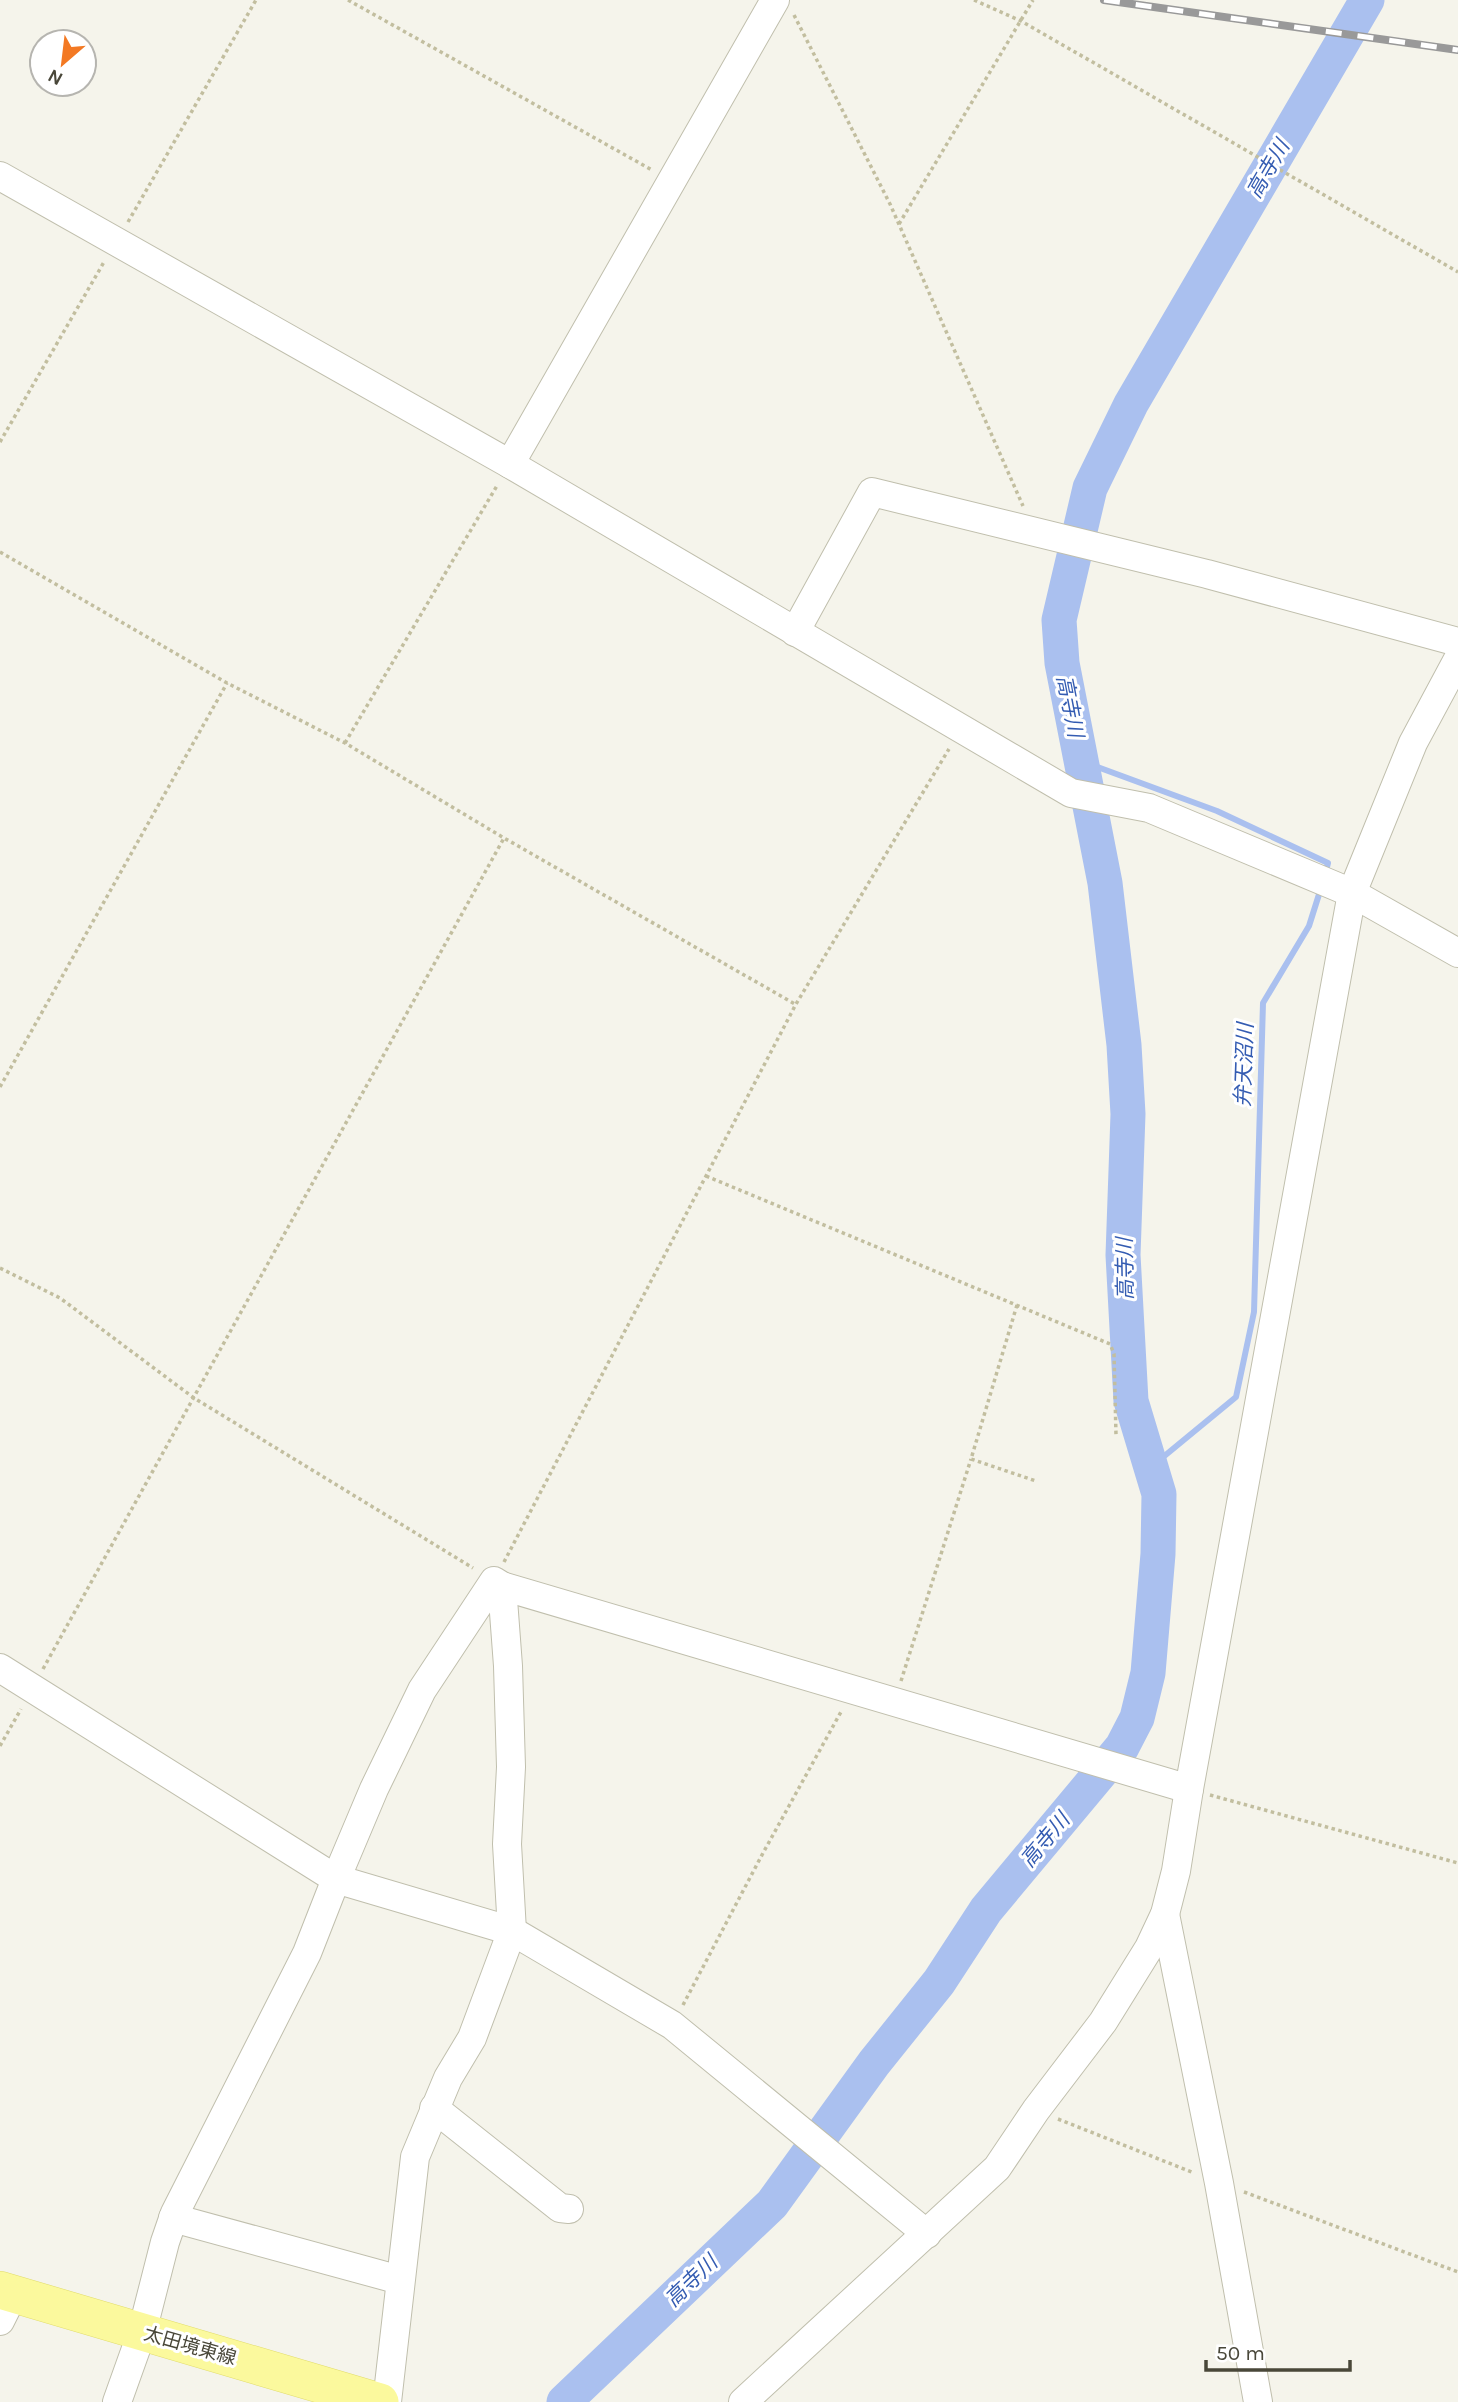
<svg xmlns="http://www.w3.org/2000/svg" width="1458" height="2402" viewBox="0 0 1458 2402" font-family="Karla,'Noto Sans JP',sans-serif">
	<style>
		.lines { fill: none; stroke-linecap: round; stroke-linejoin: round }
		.stream { stroke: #aac0ef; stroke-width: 6 }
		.river { stroke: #aac0ef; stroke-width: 35 }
		.minor-casing { stroke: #c0bfad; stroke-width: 30 }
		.major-casing { stroke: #e1dc6d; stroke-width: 38 }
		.path { stroke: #c2be9f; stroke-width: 3.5; stroke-dasharray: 3.5 3.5; stroke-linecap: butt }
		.minor { stroke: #fff; stroke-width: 28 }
		.major { stroke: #fbf99d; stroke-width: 37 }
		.rail-casing { stroke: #999; stroke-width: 8 }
		.rail { stroke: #fff; stroke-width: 5; stroke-dasharray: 16; stroke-linecap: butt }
		.labels { text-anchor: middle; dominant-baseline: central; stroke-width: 6; stroke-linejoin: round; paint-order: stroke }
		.street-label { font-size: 19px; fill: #494739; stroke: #fff }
		.water-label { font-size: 21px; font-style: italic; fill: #345cb2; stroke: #fff }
	</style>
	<rect width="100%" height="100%" fill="#f5f4eb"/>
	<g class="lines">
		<g class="stream">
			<polyline points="1081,761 1217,811 1328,863 1325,875"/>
			<polyline points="1151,1467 1236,1397 1254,1312 1263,1003 1309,926 1321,888"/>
		</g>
		<polyline class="river" points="564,2402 772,2204 874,2063 939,1982 986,1910 1122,1747 1137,1718 1148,1673 1158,1554 1159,1494 1131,1401 1123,1255 1128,1114 1124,1045 1105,883 1062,663 1059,620 1090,488 1131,404 1367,0"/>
		<defs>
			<g id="minor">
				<polyline points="0,176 510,464 1071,793 1149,808 1352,893 1458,953"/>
				<polyline points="510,464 775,0"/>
				<polyline points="795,632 872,492 1207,574 1458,642"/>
				<polyline points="0,1668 336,1879 512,1931 672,2025 927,2234"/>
				<polyline points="1165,1914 1219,2183 1258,2402"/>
				<polyline points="434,2108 560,2208 569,2209"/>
				<polyline points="173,2218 400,2280"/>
				<polyline points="0,2321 14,2293"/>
				<polyline points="117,2402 142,2332 165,2242 175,2213 307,1953 336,1879 374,1789 422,1690 494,1581 502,1586 1189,1789"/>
				<polyline points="387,2402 415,2157 448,2078 472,2038 512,1931 507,1844 511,1767 508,1666 502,1586"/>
				<polyline points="743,2402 997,2168 1036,2110 1103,2022 1149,1948 1165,1914 1176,1871 1189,1789 1352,893 1413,743 1458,659"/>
			</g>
			<polyline id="major" points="0,2290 380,2402"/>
		</defs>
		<use href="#minor" class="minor-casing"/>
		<use href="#major" class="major-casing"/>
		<g class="path">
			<polyline points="348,0 652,170"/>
			<polyline points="974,0 1021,21 1458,272"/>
			<polyline points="794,15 890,204 1023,506"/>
			<polyline points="128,222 256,0"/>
			<polyline points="899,224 1033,0"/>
			<polyline points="0,442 104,262"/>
			<polyline points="0,552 227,683 345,743 504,838 795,1004"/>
			<polyline points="345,743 498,484"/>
			<polyline points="0,1087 227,683"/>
			<polyline points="706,1176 1110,1344 1114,1354 1116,1435"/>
			<polyline points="0,1268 60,1298 194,1398 473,1568"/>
			<polyline points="1017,1305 971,1459 1036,1481"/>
			<polyline points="504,1562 796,1004 949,749"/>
			<polyline points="43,1669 504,838"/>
			<polyline points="901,1681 971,1459"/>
			<polyline points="0,1746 21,1709"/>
			<polyline points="1210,1795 1458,1863"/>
			<polyline points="683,2005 763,1853 842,1710"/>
			<polyline points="1058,2119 1194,2173"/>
			<polyline points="1244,2192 1458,2272"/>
		</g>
		<use href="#minor" class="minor"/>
		<use href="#major" class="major"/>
		<defs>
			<polyline id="rail" points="1104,0 1458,50"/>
		</defs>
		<use href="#rail" class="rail-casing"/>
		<use href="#rail" class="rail"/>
	</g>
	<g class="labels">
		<g class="street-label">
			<text transform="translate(190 2346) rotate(16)">太田境東線</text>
		</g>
		<g class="water-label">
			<text transform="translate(1268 169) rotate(-60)">高寺川</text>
			<text transform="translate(1070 706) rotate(79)">高寺川</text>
			<text transform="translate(1244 1065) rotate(-88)">弁天沼川</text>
			<text transform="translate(1125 1269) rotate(-91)">高寺川</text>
			<text transform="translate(1045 1840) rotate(-50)">高寺川</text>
			<text transform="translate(691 2281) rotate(-44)">高寺川</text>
		</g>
	</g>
	<g transform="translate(63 63) rotate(208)"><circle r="33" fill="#ffffff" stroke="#b6b5b0" stroke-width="2"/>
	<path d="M0-5L12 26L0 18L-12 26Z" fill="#f37923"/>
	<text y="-10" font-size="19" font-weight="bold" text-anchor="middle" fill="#494739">N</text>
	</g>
	<path d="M1206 2360v10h144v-10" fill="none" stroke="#494739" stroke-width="3.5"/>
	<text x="1216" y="2360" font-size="21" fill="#494739" stroke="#ffffff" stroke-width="5" paint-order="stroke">50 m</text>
</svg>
